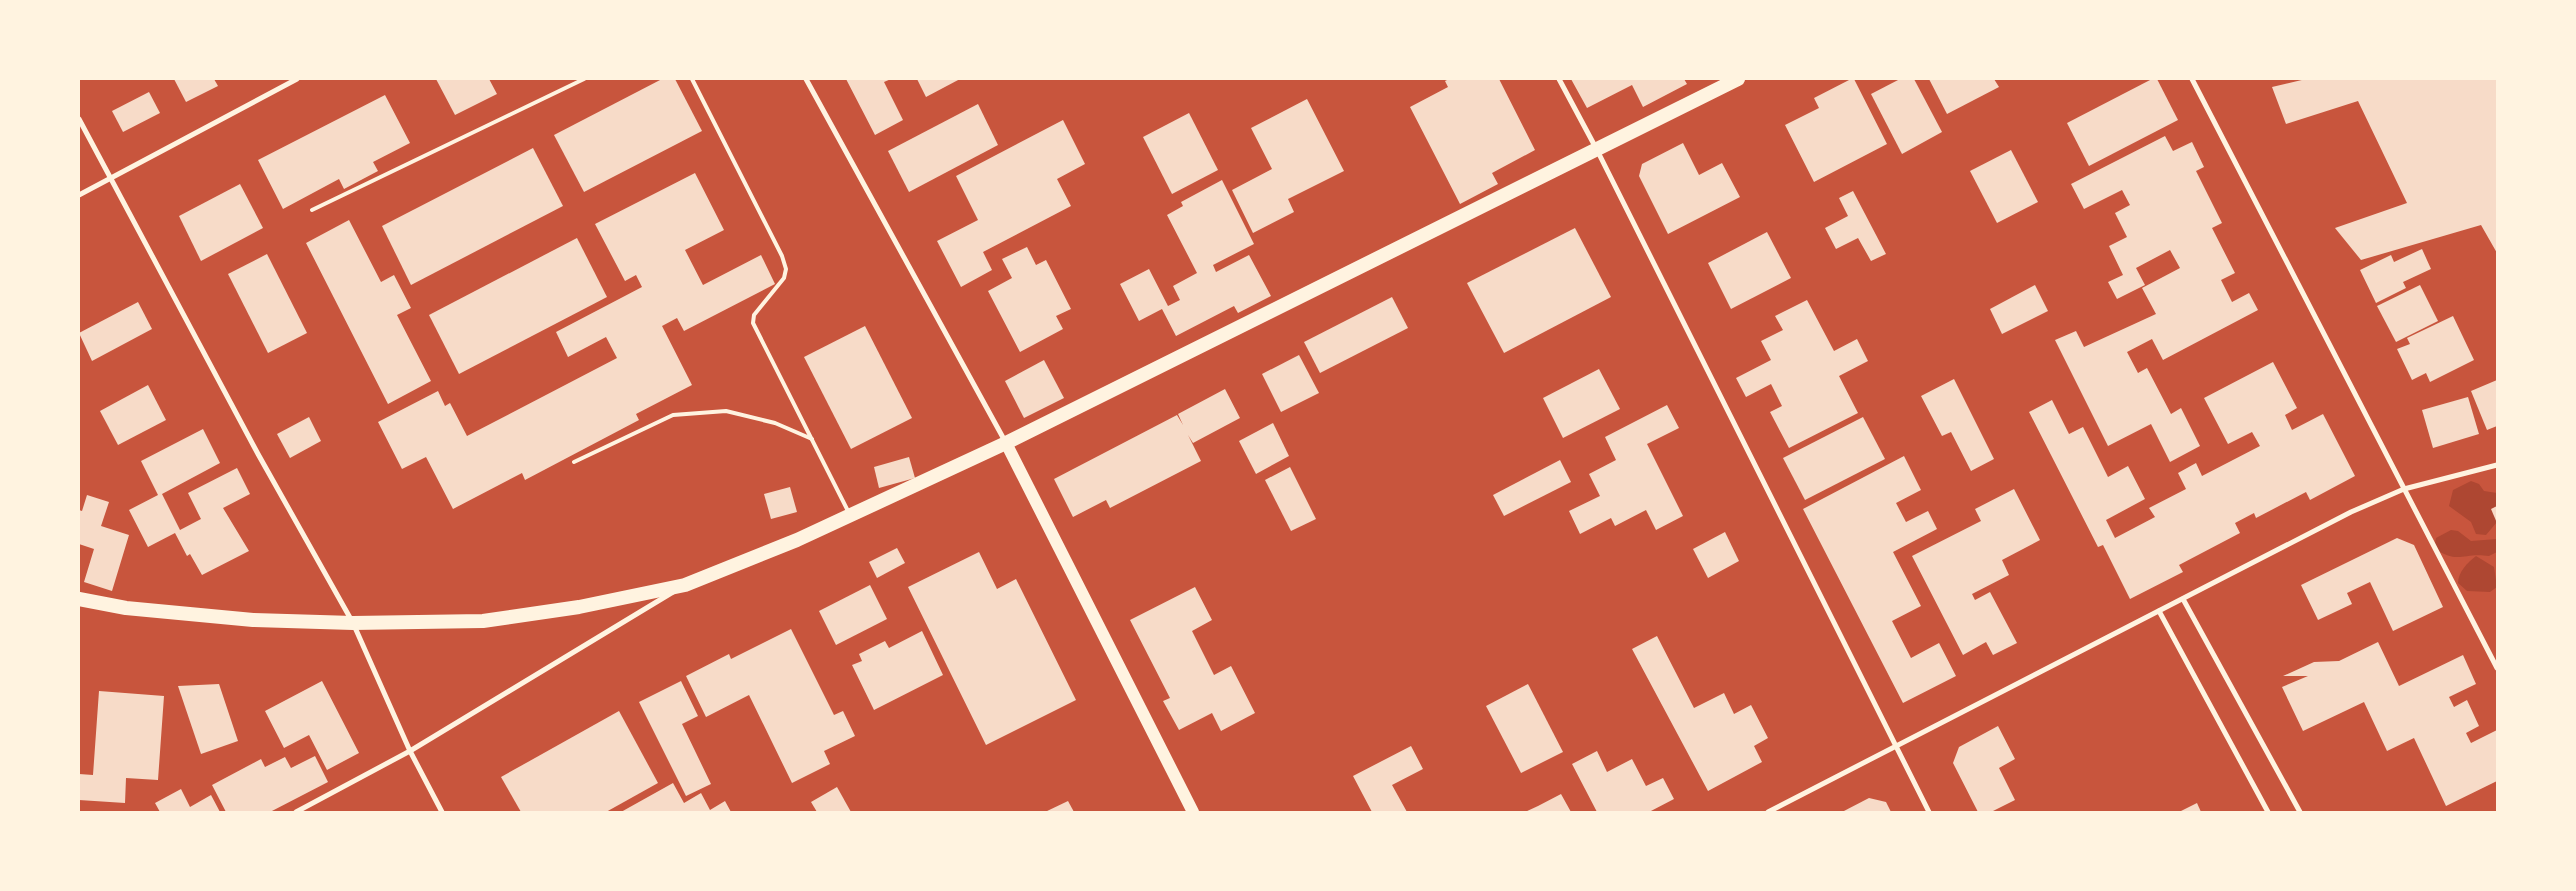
<svg xmlns="http://www.w3.org/2000/svg" width="2576" height="891" viewBox="0 0 2576 891" font-family="'Archivo Narrow',sans-serif">
	<style>
		.green { fill: #ae4732 }
		.building { fill: #f7dbc8 }
		.lines { fill: none; stroke-linecap: round; stroke-linejoin: round }
		.service { stroke: #fff3e0; stroke-width: 4 }
		.minor { stroke: #fff3e0; stroke-width: 5 }
		.primary { stroke: #fff3e0; stroke-width: 12 }
		.trunk { stroke: #fff3e0; stroke-width: 14 }
	</style>
	<rect width="100%" height="100%" fill="#c8553d"/>
	<g class="green">
		<polygon points="2471,481 2479,484 2484,491 2497,493 2497,522 2486,535 2476,534 2471,522 2449,506 2453,490"/>
		<path d="M2451,530L2458,531L2471,541L2497,539V552L2489,556C2463,552 2458,565 2434,548L2436,538Z"/>
		<path d="M2476,556L2494,567L2497,587L2490,592L2467,591L2458,583C2458,572 2468,562 2476,556Z"/>
	</g>
	<g class="building">
		<polygon points="174,79 214,79 218,86 186,102"/>
		<polygon points="436,79 489,79 497,94 455,115"/>
		<polygon points="662,79 675,79 702,131 584,192 554,135"/>
		<polygon points="846,79 891,79 884,82 903,120 875,135"/>
		<polygon points="917,79 960,79 926,97"/>
		<polygon points="1449,79 1499,79 1535,150 1492,173 1498,184 1460,204 1410,107 1448,87 1445,81"/>
		<polygon points="1571,79 1684,79 1687,84 1643,107 1632,85 1587,108"/>
		<polygon points="1851,79 1854,79 1887,144 1814,182 1785,125 1819,108 1814,98"/>
		<polygon points="1900,79 1914,79 1942,132 1902,154 1871,94"/>
		<polygon points="1929,79 1994,79 1999,87 1947,114"/>
		<polygon points="2152,79 2157,79 2178,120 2089,166 2067,123"/>
		<polygon points="2306,79 2497,79 2497,253 2481,225 2361,260 2335,228 2407,203 2358,101 2286,124 2272,87"/>
		<polygon points="149,92 160,113 123,132 112,111"/>
		<polygon points="385,95 410,143 373,162 378,171 344,189 339,179 283,209 258,160"/>
		<polygon points="1307,99 1344,171 1288,199 1294,212 1253,233 1232,190 1272,169 1251,128"/>
		<polygon points="978,104 998,145 909,192 888,151"/>
		<polygon points="1189,113 1218,170 1172,194 1143,137"/>
		<polygon points="1063,120 1085,164 1057,179 1071,206 983,252 992,270 961,287 937,241 978,220 956,176"/>
		<polygon points="2165,136 2173,151 2192,142 2204,167 2196,171 2222,223 2212,228 2235,273 2221,280 2232,302 2249,293 2258,310 2163,360 2152,339 2127,352 2138,373 2147,368 2171,414 2181,408 2200,446 2170,462 2151,424 2108,446 2055,340 2076,331 2084,347 2156,314 2142,288 2180,268 2170,250 2136,268 2145,285 2117,299 2108,282 2123,275 2109,246 2127,237 2115,213 2130,205 2122,190 2084,209 2071,184"/>
		<polygon points="1683,143 1699,175 1722,163 1740,197 1668,234 1639,176 1642,164"/>
		<polygon points="533,148 563,206 411,285 382,226"/>
		<polygon points="2011,150 2038,202 1997,223 1970,171"/>
		<polygon points="695,173 724,230 685,250 703,285 761,255 775,284 684,331 677,318 662,326 692,385 636,414 639,420 525,480 522,473 453,509 426,457 402,469 378,422 438,391 445,406 450,403 467,436 617,358 606,337 568,357 556,332 642,287 636,275 625,281 595,224"/>
		<polygon points="1222,180 1254,244 1213,265 1216,272 1249,255 1271,296 1238,313 1234,306 1176,336 1162,309 1139,321 1120,284 1149,269 1168,306 1180,300 1173,286 1197,273 1167,215 1183,206 1181,202"/>
		<polygon points="240,184 263,228 201,261 179,216"/>
		<polygon points="1853,191 1886,254 1871,261 1858,238 1836,249 1825,228 1848,216 1839,198"/>
		<polygon points="349,220 381,282 394,275 411,308 397,315 431,381 388,404 306,243"/>
		<polygon points="1575,228 1611,297 1504,353 1467,283"/>
		<polygon points="1767,232 1791,278 1731,309 1708,263"/>
		<polygon points="577,238 607,297 459,374 429,315"/>
		<polygon points="1027,247 1036,265 1046,260 1071,309 1056,316 1063,329 1020,352 988,291 1012,278 1002,259"/>
		<polygon points="2422,249 2431,269 2403,282 2406,288 2376,303 2360,270 2391,255 2394,262"/>
		<polygon points="267,254 307,333 268,353 228,274"/>
		<polygon points="2035,285 2048,311 2002,334 1990,309"/>
		<polygon points="2420,285 2438,321 2396,342 2377,306"/>
		<polygon points="1392,297 1408,328 1320,373 1304,342"/>
		<polygon points="1807,300 1834,351 1857,339 1868,361 1839,376 1858,413 1789,448 1770,412 1782,406 1771,384 1746,397 1736,378 1771,360 1761,341 1783,330 1775,316"/>
		<polygon points="138,302 152,329 92,361 79,333"/>
		<polygon points="2453,316 2474,360 2430,382 2426,373 2412,380 2397,349 2410,344 2407,338"/>
		<polygon points="865,326 912,418 851,449 804,357"/>
		<polygon points="1299,355 1319,393 1281,412 1262,374"/>
		<polygon points="1044,360 1064,398 1024,418 1005,381"/>
		<polygon points="2273,362 2297,408 2285,415 2292,430 2323,414 2355,476 2310,500 2306,492 2256,518 2254,513 2235,523 2240,533 2179,565 2183,572 2130,599 2103,545 2098,547 2029,412 2052,400 2069,434 2083,427 2108,477 2128,466 2145,499 2106,520 2115,538 2155,517 2149,508 2186,489 2178,473 2196,463 2202,476 2260,446 2252,432 2228,444 2204,398"/>
		<polygon points="1599,369 1620,409 1563,438 1543,398"/>
		<polygon points="1954,379 1994,459 1971,471 1951,432 1942,436 1921,396"/>
		<polygon points="2497,380 2497,426 2487,430 2471,391"/>
		<polygon points="148,385 166,420 118,445 100,411"/>
		<polygon points="1225,389 1240,418 1193,443 1188,435 1201,461 1110,508 1106,500 1073,517 1054,479 1177,415 1183,425 1178,414"/>
		<polygon points="2468,397 2479,434 2433,448 2422,410"/>
		<polygon points="1667,405 1679,428 1647,444 1683,516 1656,530 1646,510 1615,526 1611,518 1580,534 1569,511 1600,496 1589,474 1616,460 1605,437"/>
		<polygon points="309,417 321,441 290,458 277,434"/>
		<polygon points="1863,417 1885,459 1805,500 1783,458"/>
		<polygon points="1273,423 1289,456 1256,474 1239,441"/>
		<polygon points="203,429 220,463 162,494 180,530 201,519 188,493 237,468 250,494 223,508 249,551 202,575 190,554 187,556 175,533 148,547 129,510 158,495 141,461"/>
		<polygon points="1904,456 1921,490 1896,503 1906,522 1928,511 1937,529 1893,552 1921,606 1892,621 1911,658 1939,643 1956,676 1903,703 1803,509"/>
		<polygon points="909,457 915,478 879,488 874,467"/>
		<polygon points="1560,460 1571,482 1504,516 1493,495"/>
		<polygon points="1290,467 1316,519 1291,531 1265,480"/>
		<polygon points="790,487 797,512 771,519 764,494"/>
		<polygon points="2014,489 2040,540 2002,560 2009,575 1972,594 1975,600 1990,592 2017,643 1993,655 1986,642 1963,655 1912,556 1981,521 1975,509"/>
		<polygon points="87,495 109,502 101,526 129,535 112,591 84,582 94,549 79,544 79,510 82,511"/>
		<polygon points="2497,506 2497,523 2491,509"/>
		<polygon points="1725,532 1739,561 1708,578 1693,549"/>
		<polygon points="2397,538 2414,545 2443,607 2393,631 2370,582 2347,593 2352,604 2318,620 2301,585"/>
		<polygon points="897,548 905,563 877,578 869,562"/>
		<polygon points="979,552 997,589 1016,579 1076,700 986,745 908,587"/>
		<polygon points="870,585 887,619 836,645 819,611"/>
		<polygon points="1195,587 1212,620 1192,631 1214,675 1231,666 1255,713 1221,731 1212,713 1179,730 1163,701 1170,698 1130,620"/>
		<polygon points="791,629 834,715 843,711 855,736 824,751 830,764 792,783 749,695 706,717 686,676 729,654 731,659"/>
		<polygon points="922,631 943,675 874,710 852,665 862,661 859,654 885,641 889,648"/>
		<polygon points="1657,636 1694,708 1724,693 1734,714 1751,705 1768,738 1754,746 1762,762 1708,791 1632,649"/>
		<polygon points="2378,642 2399,686 2463,655 2476,684 2449,697 2454,707 2467,700 2479,726 2466,733 2471,743 2497,730 2497,781 2446,806 2414,738 2387,751 2364,702 2303,731 2282,687 2308,676 2283,676 2314,662 2339,661"/>
		<polygon points="322,681 359,753 327,770 309,735 284,748 265,711"/>
		<polygon points="681,681 698,716 682,724 711,784 686,796 639,702"/>
		<polygon points="219,684 238,741 201,754 178,686"/>
		<polygon points="1528,684 1563,752 1521,773 1486,706"/>
		<polygon points="99,691 164,696 158,780 126,778 125,803 79,800 79,774 93,775"/>
		<polygon points="619,711 658,783 606,812 521,812 501,777"/>
		<polygon points="1998,726 2015,759 1999,768 2015,800 1991,812 1978,812 1953,763 1959,747"/>
		<polygon points="1411,746 1423,769 1392,785 1407,812 1372,812 1353,776"/>
		<polygon points="1597,751 1607,772 1632,759 1646,786 1663,778 1674,799 1649,812 1597,812 1572,764"/>
		<polygon points="315,756 328,782 270,812 226,812 212,785 261,759 265,767 285,757 291,768"/>
		<polygon points="673,783 684,803 701,793 710,810 725,801 731,812 621,812"/>
		<polygon points="837,787 851,812 817,812 811,802"/>
		<polygon points="181,789 190,807 211,795 220,812 160,812 155,803"/>
		<polygon points="1561,794 1571,812 1525,812 1538,806"/>
		<polygon points="1869,798 1886,802 1891,812 1842,812"/>
		<polygon points="1068,801 1074,812 1045,812"/>
		<polygon points="2197,803 2201,812 2179,812"/>
	</g>
	<g class="lines">
		<g class="service">
			<polyline points="692,79 782,256 786,269 784,278 754,315 753,323 849,513"/>
			<polyline points="312,210 584,79"/>
			<polyline points="574,462 673,415 726,411 775,423 812,439"/>
		</g>
		<g class="minor">
			<polyline points="806,79 1006,443"/>
			<polyline points="1559,79 1597,150 1929,812"/>
			<polyline points="2192,79 2497,668"/>
			<polyline points="79,119 258,454 353,623 410,751 442,812"/>
			<polyline points="79,195 297,79"/>
			<polyline points="2183,599 2300,812"/>
			<polyline points="2159,611 2268,812"/>
			<polyline points="296,812 410,751 673,592"/>
			<polyline points="1768,812 2351,512 2404,489 2497,465"/>
		</g>
		<polyline class="primary" points="1006,443 1193,812"/>
		<polyline class="trunk" points="79,599 126,608 253,620 353,623 483,621 579,607 685,585 797,540 1006,443 1738,79"/>
	</g>
	<rect width="2576" height="891" fill="none" stroke="#fff3e0" stroke-width="160"/>
</svg>
